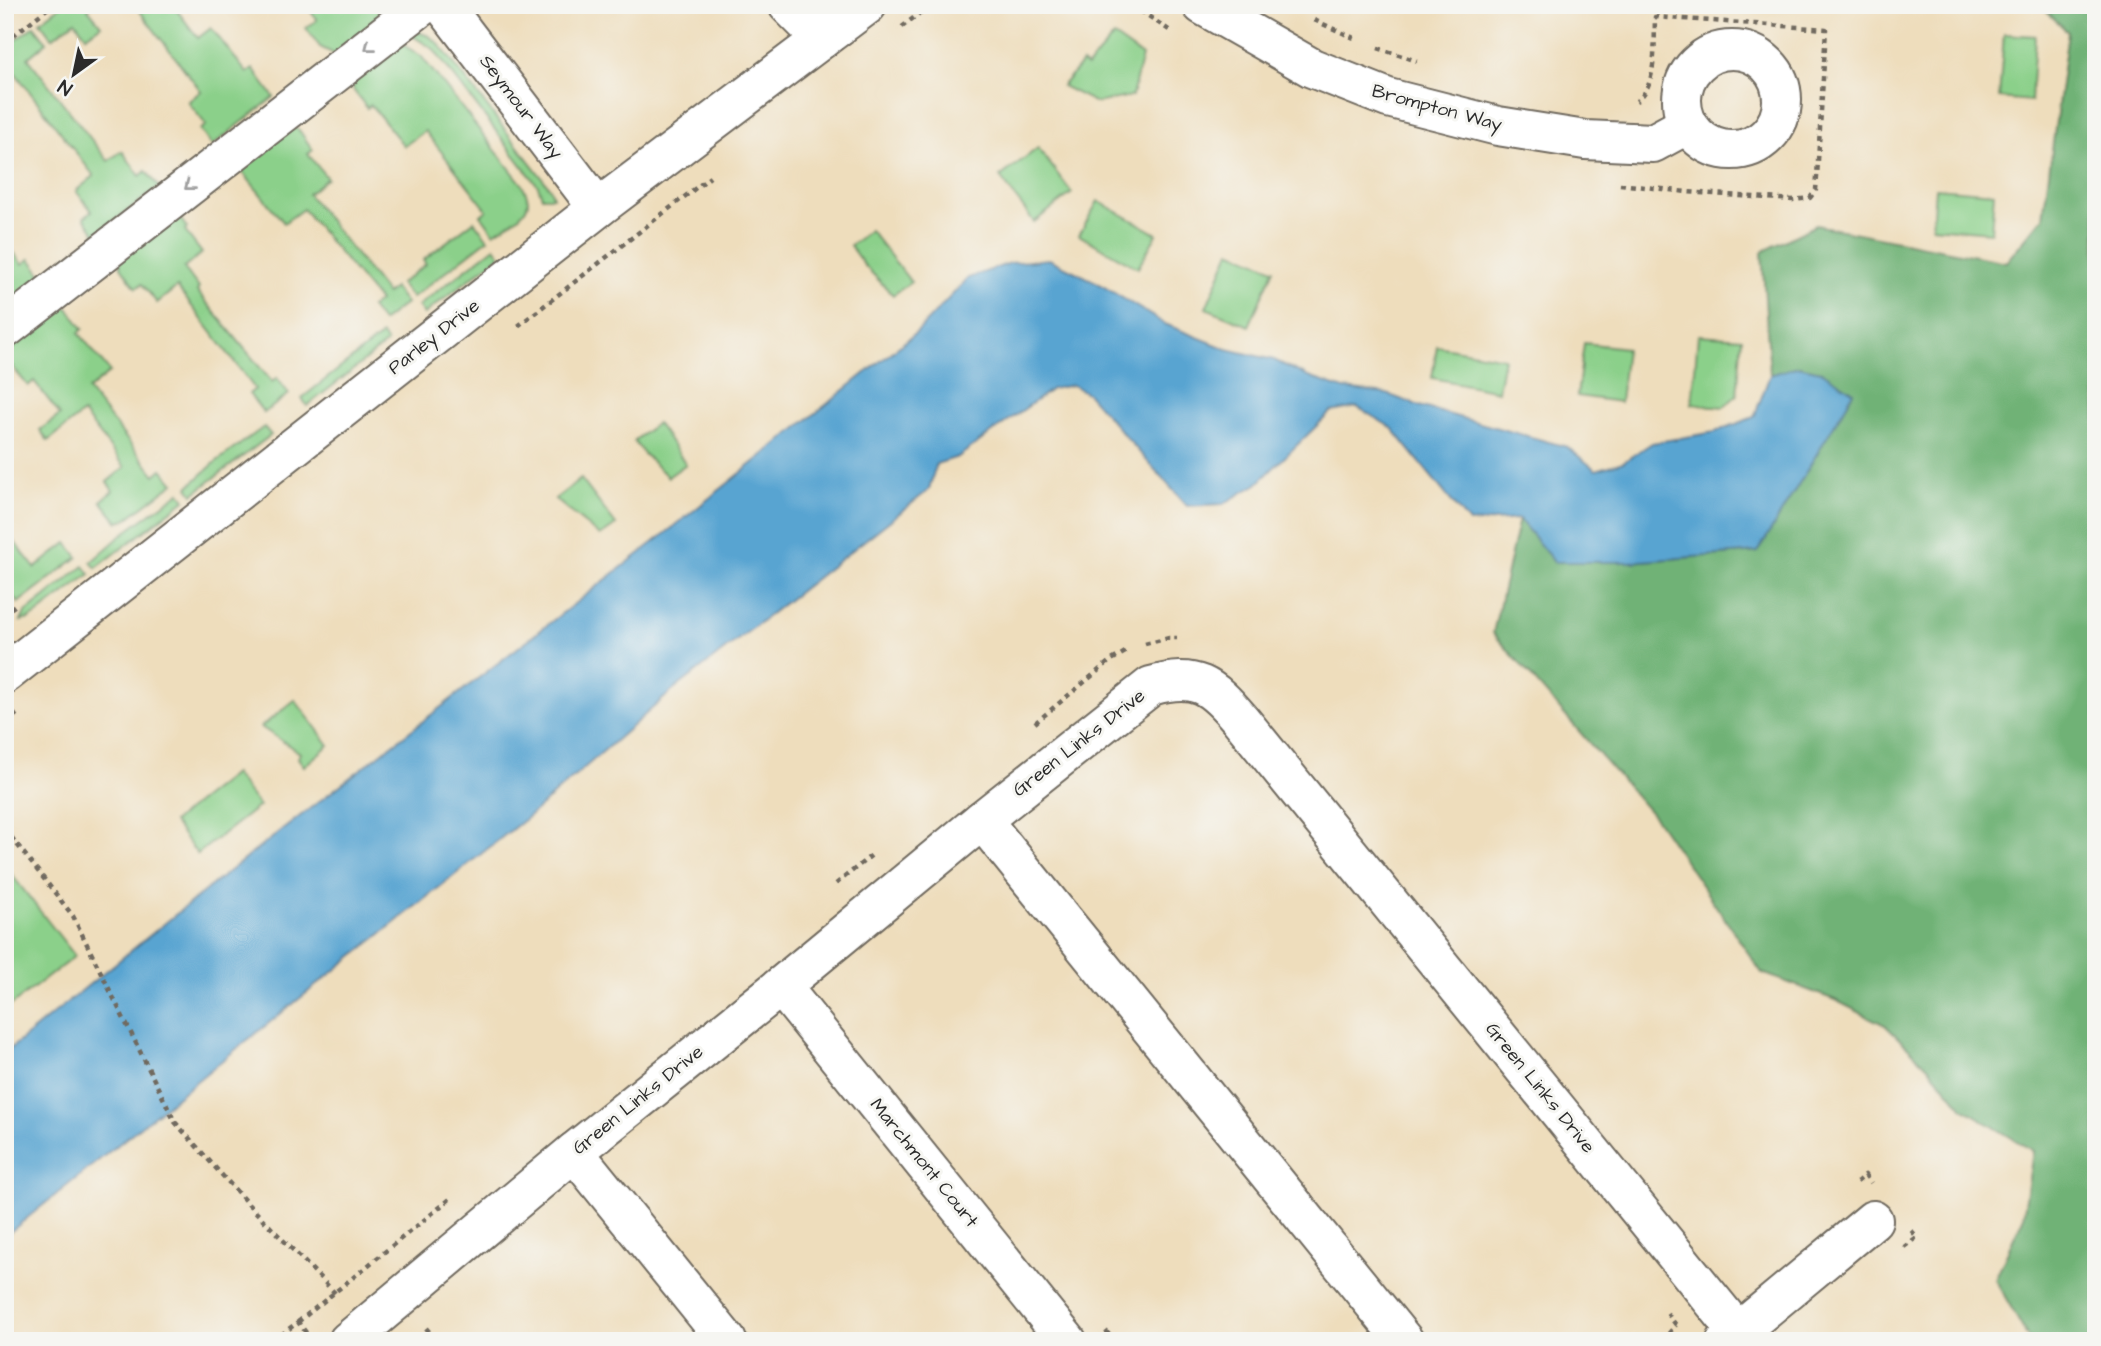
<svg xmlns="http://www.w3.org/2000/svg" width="2101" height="1346" viewBox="0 0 2101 1346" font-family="'Architects Daughter',sans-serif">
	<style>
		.green { fill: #8bd08a; stroke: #5b7e5a; stroke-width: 2 }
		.forest { fill: #70b276; stroke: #4e6e50; stroke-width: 2 }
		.water { fill: #58a4d1; stroke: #42687e; stroke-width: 2 }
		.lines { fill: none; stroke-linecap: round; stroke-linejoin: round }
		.minor-casing { stroke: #6f695e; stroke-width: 42 }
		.path { stroke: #6f695e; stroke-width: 4.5; stroke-dasharray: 5 5; stroke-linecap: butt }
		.minor { stroke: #fff; stroke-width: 38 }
		.oneway { stroke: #a0a0a0 }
		.labels { text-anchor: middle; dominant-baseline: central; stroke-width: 6; stroke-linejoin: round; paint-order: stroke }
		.street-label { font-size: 19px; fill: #2b2b2b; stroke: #f6f6f2 }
	</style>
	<rect width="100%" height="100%" fill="#f6f6f2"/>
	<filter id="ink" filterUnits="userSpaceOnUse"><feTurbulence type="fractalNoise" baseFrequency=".0143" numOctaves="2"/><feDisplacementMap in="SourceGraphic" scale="14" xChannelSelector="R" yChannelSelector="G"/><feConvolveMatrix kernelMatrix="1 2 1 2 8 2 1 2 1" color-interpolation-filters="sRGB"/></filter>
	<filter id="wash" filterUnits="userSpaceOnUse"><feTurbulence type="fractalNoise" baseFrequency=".00686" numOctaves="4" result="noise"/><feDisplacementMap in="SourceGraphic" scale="28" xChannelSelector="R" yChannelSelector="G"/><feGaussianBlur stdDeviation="1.57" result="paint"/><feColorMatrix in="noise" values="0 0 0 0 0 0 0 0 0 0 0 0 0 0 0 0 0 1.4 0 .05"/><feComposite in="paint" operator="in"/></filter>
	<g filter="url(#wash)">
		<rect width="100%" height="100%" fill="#eeddbc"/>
		<g class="green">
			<polygon points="62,5 92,5 88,9 101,25 86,36 75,21 52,38 40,22"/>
			<polygon points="135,5 173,5 198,38 211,28 247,73 253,69 274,97 212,146 200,130 206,125 188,102 201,91"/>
			<polygon points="306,5 380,5 386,22 340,57 320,47 306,28 317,20"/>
			<polygon points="34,26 47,42 28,58 108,161 122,151 140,176 146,171 159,187 96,234 84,217 92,211 76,191 94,176 13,70 5,76 5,48"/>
			<polygon points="418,32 429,36 438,43 550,188 553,197 542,197 538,186 433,49 408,33"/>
			<polygon points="2004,34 2035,36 2031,101 1999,98"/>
			<polygon points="1114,36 1142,56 1132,96 1096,103 1062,86 1082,63 1087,67"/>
			<path d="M397,41L421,56L522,184C524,189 528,195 528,201C528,215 504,226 494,233L481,215L487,210L425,131L404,146L371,105L367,108L354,91L350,79Z"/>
			<polygon points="290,125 299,130 313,150 308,154 327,178 308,194 387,294 394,288 406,303 382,322 371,308 379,301 303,209 284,223 239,168"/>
			<polygon points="1038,148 1072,193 1034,222 1000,177"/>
			<polygon points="1935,188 1994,193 1991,232 1932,227"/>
			<polygon points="1098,201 1157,234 1138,268 1079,235"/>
			<polygon points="173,214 180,218 187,228 185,231 202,253 184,268 199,288 197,291 272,382 277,378 289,394 264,413 249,394 255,389 177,287 157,303 142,284 136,288 121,267 119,258"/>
			<polygon points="474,221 488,239 412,298 400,284 426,264 423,260"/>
			<polygon points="870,230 911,282 893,295 864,265 850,246"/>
			<polygon points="5,242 23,264 30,259 43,276 5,319"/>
			<polygon points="495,247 501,255 424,314 418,306"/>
			<polygon points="1230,251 1274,269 1249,326 1206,308"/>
			<polygon points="59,304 68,308 83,329 79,333 110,372 88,390 155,475 162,469 174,483 125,520 118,522 101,501 113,491 107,482 125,467 83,413 48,441 40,430 60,415 34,381 28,386 5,358 5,345"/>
			<polygon points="382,335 387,343 307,406 302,398"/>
			<polygon points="1698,335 1742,338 1737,395 1724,407 1692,404"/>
			<polygon points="1584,343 1626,348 1620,402 1577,396"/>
			<polygon points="1437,346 1504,358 1498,391 1432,378"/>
			<polygon points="657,423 686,464 668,477 644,454 634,441"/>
			<polygon points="264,427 271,435 193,494 188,487 217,461"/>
			<polygon points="581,479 616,525 600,536 555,499"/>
			<polygon points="180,492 185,500 96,568 91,562 124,533"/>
			<polygon points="5,530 35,568 67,543 78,557 18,603 5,587"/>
			<polygon points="84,566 90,574 36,615 29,619 21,621 25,613"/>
			<polygon points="295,700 329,745 304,766 298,758 300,753 261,727"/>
			<polygon points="234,774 259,806 197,854 173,822"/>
			<polygon points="5,866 75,956 5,1010"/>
		</g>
		<polygon class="forest" points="2040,5 2096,5 2096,1341 2030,1341 1995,1279 2023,1218 2033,1151 1963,1108 1931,1070 1885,1025 1835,1000 1762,973 1656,819 1493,633 1519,519 1555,562 1629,562 1758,552 1821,371 1799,366 1770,375 1762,252 1816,225 2006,262 2043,217 2068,32"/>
		<polygon class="water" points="1049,259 1096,282 1165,324 1227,349 1274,360 1309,377 1344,389 1387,394 1422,407 1567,447 1596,470 1623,462 1652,443 1715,432 1754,417 1770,375 1798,366 1821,371 1854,392 1758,552 1629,562 1554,562 1519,519 1469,523 1392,428 1357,407 1331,412 1257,484 1223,504 1187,506 1088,394 1072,385 1052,389 958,457 936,464 929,490 671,692 535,811 235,1050 5,1236 5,1053 228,872 662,536 917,332 968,278 1010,263"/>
	</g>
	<g filter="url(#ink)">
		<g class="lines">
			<defs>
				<g id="minor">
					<polyline points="443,5 598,208"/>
					<polyline points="788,5 822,39"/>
					<polyline points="1202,5 1312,68 1388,98 1498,126 1585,140 1653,143 1688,124"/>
					<circle cx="1732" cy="100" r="50"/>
					<polyline points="5,329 423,5"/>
					<polyline points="5,674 598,208 867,5"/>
					<polyline points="982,820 1404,1341"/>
					<polyline points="781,986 1067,1341"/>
					<polyline points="574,1152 727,1341"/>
					<polyline points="1738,1332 1873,1220"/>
					<path d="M348,1341L574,1152L781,986L982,820L1151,686C1196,673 1211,685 1240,719L1738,1332L1726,1341"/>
				</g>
			</defs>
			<use href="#minor" class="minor-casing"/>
			<g class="path">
				<polyline points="1132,5 1169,30"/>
				<polyline points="1314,20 1354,38"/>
				<polyline points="902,27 930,5"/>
				<polyline points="5,42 52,5"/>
				<polyline points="1378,48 1417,61"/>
				<path d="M1620,184L1687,192L1793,200L1810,198L1816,190L1817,177L1826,29L1655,17C1654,40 1658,88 1636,101"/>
				<polyline points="518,326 710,177"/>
				<polyline points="5,597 17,613"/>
				<polyline points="1145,644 1169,638 1177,638"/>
				<polyline points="5,723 18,713"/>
				<polyline points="1035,723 1110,661 1127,651"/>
				<polyline points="5,829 73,916 175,1122 246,1202 335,1293"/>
				<polyline points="836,884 873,854"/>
				<polyline points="1857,1182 1865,1175 1871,1183"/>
				<polyline points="1904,1247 1917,1237 1910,1229"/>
				<polyline points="1667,1313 1676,1325 1680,1326"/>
				<polyline points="298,1322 450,1199"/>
				<polyline points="426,1328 437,1341"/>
				<polyline points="1106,1331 1114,1341"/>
				<polyline points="273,1341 298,1322 308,1335"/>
				<polyline points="1662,1341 1676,1325"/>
			</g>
			<use href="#minor" class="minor"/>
		</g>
		<defs><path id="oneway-chevron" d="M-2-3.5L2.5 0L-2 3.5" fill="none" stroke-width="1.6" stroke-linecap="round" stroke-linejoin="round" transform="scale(1.75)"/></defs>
		<g class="oneway">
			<use href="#oneway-chevron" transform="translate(369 47) rotate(142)"/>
			<use href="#oneway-chevron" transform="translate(189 186) rotate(142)"/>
		</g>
	</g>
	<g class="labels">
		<g class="street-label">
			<text transform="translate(521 107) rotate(53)">Seymour Way</text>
			<text transform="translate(1437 108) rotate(15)">Brompton Way</text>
			<text transform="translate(434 337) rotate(-38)">Parley Drive</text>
			<text transform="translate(1079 743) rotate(-38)">Green Links Drive</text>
			<text transform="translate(1540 1088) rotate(51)">Green Links Drive</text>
			<text transform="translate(638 1100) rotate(-39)">Green Links Drive</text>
			<text transform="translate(924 1163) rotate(51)">Marchmont Court</text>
		</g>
	</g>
	<rect width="2101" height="1346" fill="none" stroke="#f6f6f2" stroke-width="28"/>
	<g transform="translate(74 74) rotate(213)" stroke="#f6f6f2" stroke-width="5" paint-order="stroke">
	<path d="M0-5L12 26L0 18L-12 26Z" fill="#2b2b2b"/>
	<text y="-10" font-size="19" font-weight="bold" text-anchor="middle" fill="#2b2b2b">N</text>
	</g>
</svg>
